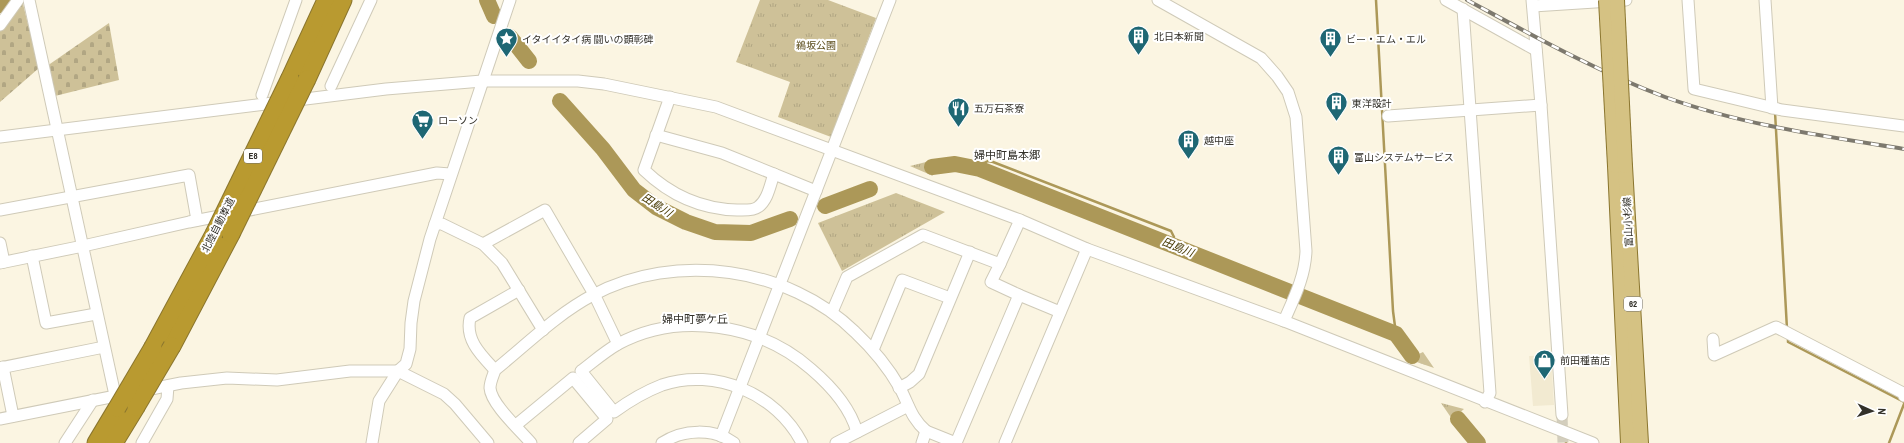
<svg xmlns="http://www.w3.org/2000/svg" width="1904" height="443" viewBox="0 0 1904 443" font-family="'Archivo Narrow','Noto Sans JP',sans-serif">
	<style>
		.built { fill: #f2ead1 }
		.cemetery { fill: url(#cemetery-stones) }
		.park { fill: url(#park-tufts) }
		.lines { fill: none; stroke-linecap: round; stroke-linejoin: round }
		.stream { stroke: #ac9858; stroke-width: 2.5 }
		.river { stroke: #ac9858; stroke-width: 16 }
		.minor-tunnel { stroke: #d3cebd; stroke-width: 11; stroke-dasharray: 11 5.5; stroke-linecap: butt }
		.minor-casing { stroke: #cfcab8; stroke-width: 13 }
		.major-casing { stroke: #8a752e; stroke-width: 16 }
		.highway-casing { stroke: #8a752e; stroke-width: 19 }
		.minor { stroke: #fff; stroke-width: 11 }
		.major { stroke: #d5c283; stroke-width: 14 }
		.highway { stroke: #b99a30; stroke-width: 17 }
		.rail-casing { stroke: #7d796e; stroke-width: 4 }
		.rail { stroke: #fff; stroke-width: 2.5; stroke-dasharray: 8; stroke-linecap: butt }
		.major-bridge-casing { stroke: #8a752e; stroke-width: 16; stroke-linecap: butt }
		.highway-bridge-casing { stroke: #8a752e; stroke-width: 19; stroke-linecap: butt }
		.major-bridge { stroke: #d5c283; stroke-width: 14 }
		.highway-bridge { stroke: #b99a30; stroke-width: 17 }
		.labels { text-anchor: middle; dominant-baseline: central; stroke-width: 4; stroke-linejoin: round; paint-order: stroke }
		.shield { fill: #fff; stroke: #706f6a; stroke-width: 1 }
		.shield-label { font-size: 9px; font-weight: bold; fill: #33312a }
		.poi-label { font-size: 10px; fill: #33312a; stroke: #fff; text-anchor: start }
		.park-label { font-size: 10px; fill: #5a4b19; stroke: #fff }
		.street-label { font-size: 10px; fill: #33312a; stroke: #fff }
		.neighbourhood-label { font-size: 11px; fill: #33312a; stroke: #fff }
		.water-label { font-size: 11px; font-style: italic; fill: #463801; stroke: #fff }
	</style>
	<defs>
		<pattern id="cemetery-stones" width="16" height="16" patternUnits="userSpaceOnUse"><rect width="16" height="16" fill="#cec198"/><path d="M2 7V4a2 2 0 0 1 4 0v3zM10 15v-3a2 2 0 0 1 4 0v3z" fill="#b1a683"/></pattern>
		<pattern id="park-tufts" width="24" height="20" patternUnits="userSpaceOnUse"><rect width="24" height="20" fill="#cec198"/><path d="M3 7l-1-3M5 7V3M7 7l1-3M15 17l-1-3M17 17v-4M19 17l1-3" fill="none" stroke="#b1a683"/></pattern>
	</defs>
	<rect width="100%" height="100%" fill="#fbf5e2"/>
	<polygon class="built" points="1551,355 1554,405 1533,406 1529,356"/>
	<g class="cemetery">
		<polygon points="22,0 39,68 0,102 0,27"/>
		<polygon points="109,23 119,80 55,96 47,66"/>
	</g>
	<g class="park">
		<polygon points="760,0 828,0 876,18 831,137 778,117 790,82 736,62"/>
		<polygon points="926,162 933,176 910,166"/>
		<polygon points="896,193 945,212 842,271 818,223"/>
		<polygon points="1423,352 1434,368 1408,359"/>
		<polygon points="1441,403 1464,409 1452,419"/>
	</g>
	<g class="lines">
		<g class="stream">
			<polyline points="1376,0 1393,311 1396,334"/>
			<polyline points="1775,112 1787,329"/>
			<polyline points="980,169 984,163 988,161 993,162 1171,231 1174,237 1172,245"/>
			<polyline points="1788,338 1788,342 1904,402"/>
			<polyline points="1565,418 1565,429"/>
			<polyline points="1566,436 1566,443"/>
			<polyline points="1889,443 1904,404"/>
		</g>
		<g class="river">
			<polyline points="487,0 494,16"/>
			<polyline points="0,5 4,0"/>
			<polyline points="510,37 529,61"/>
			<polyline points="560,101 603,149 634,190 656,207 686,222 715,232 751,233 790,219"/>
			<polyline points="932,167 955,164 980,169 1396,334 1412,356"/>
			<polyline points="825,206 870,189"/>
			<polyline points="1458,419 1478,443"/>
		</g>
		<polyline class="minor-tunnel" points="1562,415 1563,443"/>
		<defs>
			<g id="minor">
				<polyline points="29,0 115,395"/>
				<path d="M1158,0L1261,58L1277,76L1288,92L1296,117L1306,251C1305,277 1294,298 1284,321"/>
				<polyline points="1446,0 1536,50"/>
				<polyline points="1532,0 1541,105 1562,415"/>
				<polyline points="1688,0 1694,89 1782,110 1904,126"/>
				<polyline points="1765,0 1772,108"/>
				<polyline points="1533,6 1626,0"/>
				<polyline points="1463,9 1490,393 1485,402"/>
				<polyline points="0,25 18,0"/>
				<polyline points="331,86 371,0"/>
				<polyline points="262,95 296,0"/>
				<path d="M670,97L644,170C670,195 701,209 737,210C743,210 753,211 758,207C768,200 770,185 774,174"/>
				<polyline points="1388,116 1541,105"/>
				<polyline points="656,135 722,153 816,191"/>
				<polyline points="0,137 386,89 482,81 578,81 604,84 716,107 1020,220 1087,249 1284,321 1593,443"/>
				<polyline points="0,210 189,175 197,220"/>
				<polyline points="435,224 442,224 483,244 502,263 543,330"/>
				<polyline points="0,243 4,262"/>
				<polyline points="483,244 545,210 594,294 618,344"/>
				<polyline points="32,256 46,323 96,314"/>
				<polyline points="0,263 83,246 189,222 437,173 450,174"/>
				<polyline points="1000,264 991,282 1019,295"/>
				<polyline points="832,312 847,277 923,235 1000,264 1020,220"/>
				<polyline points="1713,339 1714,355 1776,327 1903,393 1904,396"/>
				<polyline points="873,350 902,280 950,298"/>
				<polyline points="3,367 13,416"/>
				<polyline points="0,368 104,347"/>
				<path d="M495,370C481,355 465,340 470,318L519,290"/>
				<polyline points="899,388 910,382 919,374 970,252"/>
				<polyline points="0,419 181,383 227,378 277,380 350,371 398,371 444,394 455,404 488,443"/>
				<polyline points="516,425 573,378 607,419 579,443"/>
				<polyline points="721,436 890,0"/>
				<polyline points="65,443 93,400"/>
				<polyline points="142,443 167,399 168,386"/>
				<polyline points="372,443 379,401 398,371 406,364 410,349 411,323 414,301 430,239 510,0"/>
				<path d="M531,443C520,430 491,404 490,388C490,382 493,376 495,370C527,344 557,314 593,295C675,251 789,267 855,332C872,348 888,367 900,388C909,405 911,418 926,431"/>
				<path d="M662,443C683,429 714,428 734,443"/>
				<path d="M802,443C777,394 715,367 662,385C644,392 629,401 614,412L581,371C593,362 604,352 618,344C679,311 760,324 811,369C831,386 850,407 857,432"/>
				<polyline points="836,443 908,406"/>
				<polyline points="922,443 926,431 956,443 1019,295 1060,312"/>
				<polyline points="1005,443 1087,249"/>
			</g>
			<g id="major">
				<polyline points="1615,166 1628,443"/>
				<polyline points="1625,166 1641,443"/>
			</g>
			<g id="highway">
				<polyline points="290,78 326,0"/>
				<polyline points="307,79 343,0"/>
				<polyline points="172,346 231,234"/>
				<polyline points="153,347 214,234"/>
				<polyline points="96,443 117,408"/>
				<polyline points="114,443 136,407"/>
			</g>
		</defs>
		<use href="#minor" class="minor-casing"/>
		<use href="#major" class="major-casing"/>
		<use href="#highway" class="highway-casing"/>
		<use href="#minor" class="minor"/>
		<use href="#major" class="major"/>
		<use href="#highway" class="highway"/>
		<defs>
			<path id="rail" d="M1467,0C1532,35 1596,71 1665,97C1742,125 1824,136 1904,149"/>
		</defs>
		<use href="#rail" class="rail-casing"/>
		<use href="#rail" class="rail"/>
		<defs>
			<g id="major-bridge">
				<polyline points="1606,0 1615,166"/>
				<polyline points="1617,0 1625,166"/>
			</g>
			<g id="highway-bridge">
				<polyline points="214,234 290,78"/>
				<polyline points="231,234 307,79"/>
				<polyline points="136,407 172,346"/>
				<polyline points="117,408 153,347"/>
			</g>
		</defs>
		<use href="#major-bridge" class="major-bridge-casing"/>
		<use href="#highway-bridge" class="highway-bridge-casing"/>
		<use href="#major-bridge" class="major-bridge"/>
		<use href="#highway-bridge" class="highway-bridge"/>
	</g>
	<defs>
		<symbol id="building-pin" viewBox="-11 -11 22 30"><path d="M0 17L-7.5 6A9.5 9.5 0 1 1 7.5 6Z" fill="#1e6774" stroke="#fff"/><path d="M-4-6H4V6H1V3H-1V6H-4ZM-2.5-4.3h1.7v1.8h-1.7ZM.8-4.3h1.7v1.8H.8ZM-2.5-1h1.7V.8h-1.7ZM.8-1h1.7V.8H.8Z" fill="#fff"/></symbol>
		<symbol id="sight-pin" viewBox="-11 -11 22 30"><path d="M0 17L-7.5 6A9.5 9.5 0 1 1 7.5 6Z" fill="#1e6774" stroke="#fff"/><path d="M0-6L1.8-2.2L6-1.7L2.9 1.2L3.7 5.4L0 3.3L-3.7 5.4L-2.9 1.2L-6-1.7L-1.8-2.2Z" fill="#fff"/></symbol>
		<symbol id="restaurant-pin" viewBox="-11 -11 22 30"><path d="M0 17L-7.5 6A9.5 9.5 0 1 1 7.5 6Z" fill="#1e6774" stroke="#fff"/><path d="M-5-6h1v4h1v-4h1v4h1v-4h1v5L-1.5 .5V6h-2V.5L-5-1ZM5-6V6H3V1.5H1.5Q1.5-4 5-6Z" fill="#fff"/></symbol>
		<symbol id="supermarket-pin" viewBox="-11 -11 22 30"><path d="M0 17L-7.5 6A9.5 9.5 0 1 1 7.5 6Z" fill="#1e6774" stroke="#fff"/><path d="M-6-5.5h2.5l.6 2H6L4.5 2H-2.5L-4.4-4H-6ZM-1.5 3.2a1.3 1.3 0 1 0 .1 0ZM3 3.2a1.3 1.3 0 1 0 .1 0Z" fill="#fff"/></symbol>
		<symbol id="shop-pin" viewBox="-11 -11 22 30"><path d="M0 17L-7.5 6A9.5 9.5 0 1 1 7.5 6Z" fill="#1e6774" stroke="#fff"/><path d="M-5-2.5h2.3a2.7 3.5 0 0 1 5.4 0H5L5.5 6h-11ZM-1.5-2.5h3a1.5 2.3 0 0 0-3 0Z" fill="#fff"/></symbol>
	</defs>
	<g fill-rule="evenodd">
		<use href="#building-pin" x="1126" y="24" width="25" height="34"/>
		<use href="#sight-pin" x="494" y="26" width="25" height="34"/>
		<use href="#building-pin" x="1318" y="26" width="25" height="34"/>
		<use href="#building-pin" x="1324" y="90" width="25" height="34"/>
		<use href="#restaurant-pin" x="946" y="96" width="25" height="34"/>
		<use href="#supermarket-pin" x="410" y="108" width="25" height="34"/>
		<use href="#building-pin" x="1176" y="128" width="25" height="34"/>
		<use href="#building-pin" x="1326" y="144" width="25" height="34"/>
		<use href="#shop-pin" x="1532" y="348" width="25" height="34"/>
	</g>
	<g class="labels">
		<g class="shield">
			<rect x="244" y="149" width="18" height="14" rx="3"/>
			<rect x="1624" y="297" width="18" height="14" rx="3"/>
		</g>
		<g class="shield-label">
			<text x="253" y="156">E8</text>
			<text x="1633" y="304">62</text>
		</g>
		<g class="poi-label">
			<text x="1154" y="36">北日本新聞</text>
			<text x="522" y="39">イタイイタイ病 闘いの顕彰碑</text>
			<text x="1346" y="39">ビー・エム・エル</text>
			<text x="1352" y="103">東洋設計</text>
			<text x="974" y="108">五万石茶寮</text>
			<text x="438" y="120">ローソン</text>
			<text x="1204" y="140">越中座</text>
			<text x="1354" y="157">富山システムサービス</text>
			<text x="1560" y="360">前田種苗店</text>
		</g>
		<g class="park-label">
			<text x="816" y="45">鵜坂公園</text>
		</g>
		<g class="street-label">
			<text transform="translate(1628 222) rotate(-93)">富山小杉線</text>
			<text transform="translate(218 225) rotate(-63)">北陸自動車道</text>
		</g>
		<g class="neighbourhood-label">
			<text x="1007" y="155">婦中町島本郷</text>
			<text x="695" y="319">婦中町夢ケ丘</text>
		</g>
		<g class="water-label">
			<text transform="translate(657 205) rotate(33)">田島川</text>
			<text transform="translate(1178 247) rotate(22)">田島川</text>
		</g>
	</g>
	<g transform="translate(1872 411) rotate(93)" stroke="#ffffff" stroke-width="3" paint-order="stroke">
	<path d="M0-3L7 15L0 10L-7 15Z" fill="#33312a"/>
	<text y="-6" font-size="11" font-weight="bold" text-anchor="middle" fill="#33312a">N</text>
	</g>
</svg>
